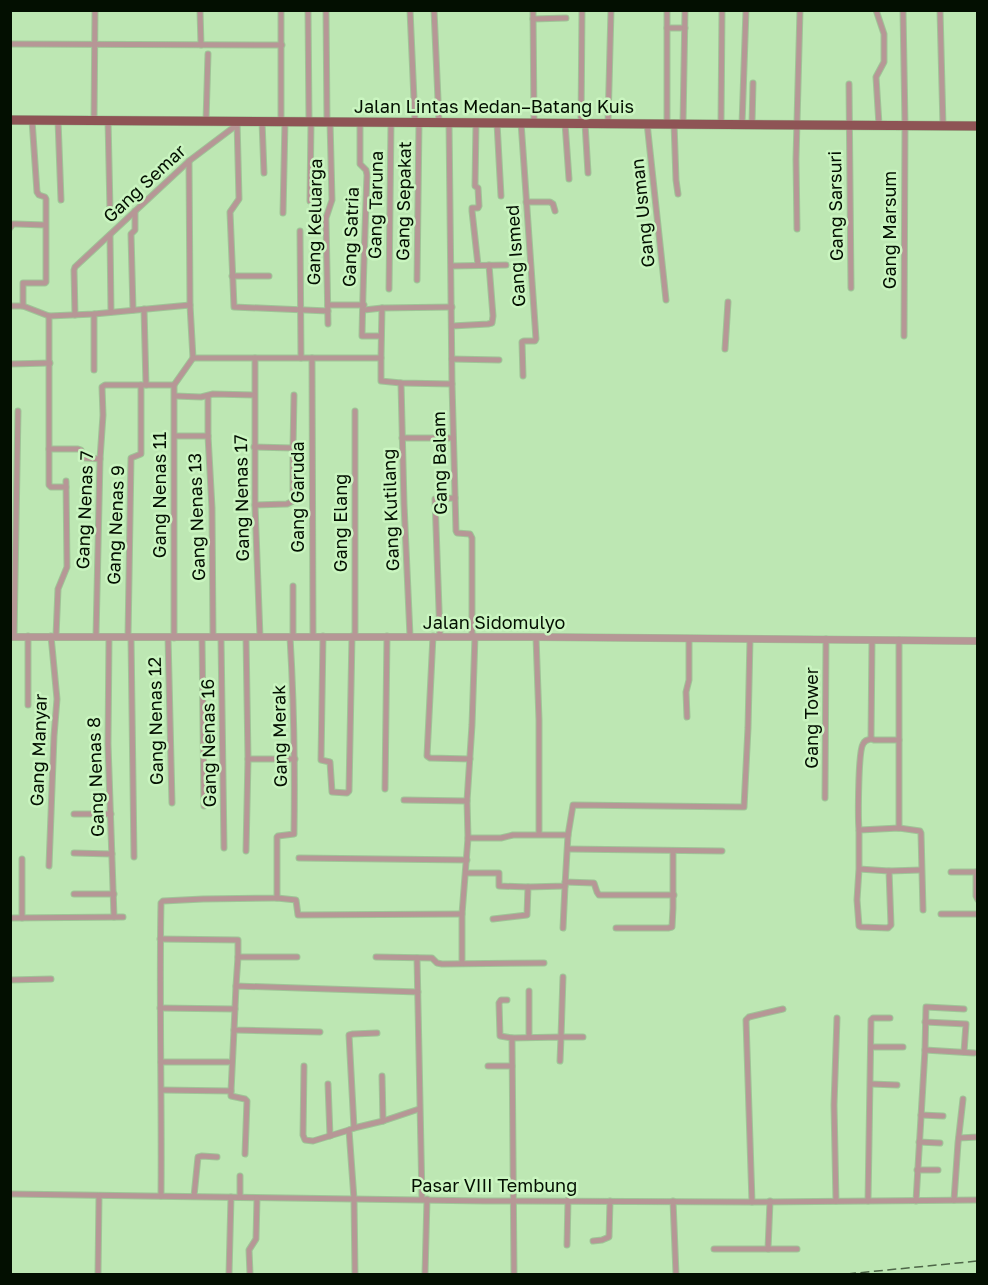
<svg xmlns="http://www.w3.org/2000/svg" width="988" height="1285" viewBox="0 0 988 1285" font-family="'Golos Text',sans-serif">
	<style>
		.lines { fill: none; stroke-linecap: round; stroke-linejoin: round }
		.minor-casing { stroke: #9fc497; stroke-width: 7 }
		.tertiary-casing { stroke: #9fc497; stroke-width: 8 }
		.trunk-casing { stroke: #9fc497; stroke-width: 10 }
		.minor { stroke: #b69796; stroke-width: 5 }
		.tertiary { stroke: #b69796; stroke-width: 7 }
		.trunk { stroke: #8e5455; stroke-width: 9 }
		.rail { stroke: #4e6648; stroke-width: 1.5; stroke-dasharray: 9 4.5; stroke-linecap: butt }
		.labels { text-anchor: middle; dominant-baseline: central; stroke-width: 5; stroke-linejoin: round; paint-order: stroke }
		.street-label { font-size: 18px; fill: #030f01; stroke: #caf5c0 }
	</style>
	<rect width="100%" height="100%" fill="#bde7b3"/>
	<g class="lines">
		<defs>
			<g id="minor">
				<polyline points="200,10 201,45"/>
				<polyline points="308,10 309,121"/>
				<polyline points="326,10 327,121"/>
				<polyline points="410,10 415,122"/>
				<polyline points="434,10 439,122"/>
				<polyline points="533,10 534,122"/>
				<polyline points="667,10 667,123"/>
				<polyline points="876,10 884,34 884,62 876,77 879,125"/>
				<polyline points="903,10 905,125 904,336"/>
				<polyline points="940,10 943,126"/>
				<polyline points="533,19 566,18"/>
				<polyline points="667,28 685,28"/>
				<polyline points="10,44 282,45"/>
				<polyline points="849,84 851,288"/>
				<polyline points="58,120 61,200"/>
				<polyline points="94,120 95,10"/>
				<polyline points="108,120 110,210"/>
				<polyline points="206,121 208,54"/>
				<polyline points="237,121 239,199 230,212 234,307 328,311"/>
				<polyline points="262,121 264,173"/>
				<polyline points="281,121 281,10"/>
				<path d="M360,121V164L366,170L367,175C365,228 363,282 362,336H381"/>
				<polyline points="476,122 475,186 478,188 479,206 478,208 472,208 472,211 478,265"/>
				<polyline points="521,122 536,339 535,341 524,341 522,342 523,376"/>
				<polyline points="497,123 501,196"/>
				<polyline points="565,123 569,179"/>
				<polyline points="581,123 582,10"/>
				<polyline points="585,123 588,173"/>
				<polyline points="608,123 611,10"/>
				<polyline points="647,123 666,300"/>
				<polyline points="674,123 676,180 678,194"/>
				<polyline points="683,123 685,10"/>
				<polyline points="721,123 722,10"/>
				<polyline points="742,124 746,10"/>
				<polyline points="752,124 753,83"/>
				<polyline points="189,161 190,305"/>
				<polyline points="310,201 311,122"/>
				<polyline points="526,202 550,202 553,204 555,211"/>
				<polyline points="283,213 285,121"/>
				<polyline points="10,228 13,224 16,224 45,225"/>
				<polyline points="797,229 796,159 800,10"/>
				<polyline points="300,231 301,358"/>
				<polyline points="110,235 111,312"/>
				<polyline points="452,266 506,265"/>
				<polyline points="232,276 269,276"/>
				<polyline points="417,280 419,122"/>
				<polyline points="389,289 391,122"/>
				<polyline points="328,305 364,305"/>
				<polyline points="10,306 23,306 49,316 94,314 190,305 193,358 381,358 381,381 401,383 452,384 449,122"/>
				<polyline points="23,306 23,283 45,283 46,282 46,199 45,197 39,195 37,192 32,120"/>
				<polyline points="144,309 146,385"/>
				<polyline points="133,310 131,234 135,230 135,211"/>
				<polyline points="364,310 382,308"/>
				<polyline points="75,315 74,270 75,267 189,161 238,124"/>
				<polyline points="49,316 49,485 51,487 66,487"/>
				<polyline points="328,324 326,218 332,200 330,121"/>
				<polyline points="452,326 488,324 492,323 493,316 489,265"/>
				<polyline points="725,349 728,302"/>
				<polyline points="255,358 255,505 260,637"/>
				<polyline points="312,358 313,636"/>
				<polyline points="381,358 382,308 452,307"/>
				<polyline points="452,359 499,360"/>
				<polyline points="10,364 50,363"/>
				<polyline points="94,370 94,314"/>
				<polyline points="401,383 404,504 410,636"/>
				<polyline points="452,384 456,531 457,533 470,534 472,538 472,636"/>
				<polyline points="175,396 201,397 213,394 254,395"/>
				<polyline points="208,396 208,436 212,508 213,637"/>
				<polyline points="355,411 355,636"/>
				<polyline points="175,436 208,436"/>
				<polyline points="402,438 453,438"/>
				<polyline points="254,447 293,448 294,395"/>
				<polyline points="49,449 78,449 81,450 85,458 100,459"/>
				<polyline points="255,505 287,504 293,501 293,448"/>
				<polyline points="293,586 293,637"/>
				<polyline points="28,636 28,705"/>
				<polyline points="56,636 58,589 67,567 66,481"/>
				<polyline points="96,636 100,459 103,415 102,387 105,385 174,385"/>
				<polyline points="323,636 321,760 330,762 332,792 347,793 349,791 352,636"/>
				<polyline points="433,636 427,756 430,758 470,759"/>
				<polyline points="14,637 18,411"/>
				<polyline points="109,637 108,744 114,917"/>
				<polyline points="128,637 131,458 141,454 141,385"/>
				<polyline points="131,637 134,857"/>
				<polyline points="168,637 172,803"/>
				<polyline points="202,637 204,806"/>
				<polyline points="440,637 435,499 455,498"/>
				<polyline points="536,637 539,720 539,834"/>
				<polyline points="174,638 174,385 193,358"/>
				<polyline points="221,638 224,848"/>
				<polyline points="872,640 871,738 874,740 899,740"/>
				<polyline points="899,640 899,828"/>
				<polyline points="687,717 686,692 689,680 689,639"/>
				<polyline points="248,759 295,759"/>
				<polyline points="385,789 387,636"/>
				<polyline points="825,798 826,639"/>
				<polyline points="404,800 467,801"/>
				<polyline points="74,814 111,814"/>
				<path d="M859,830C858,819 858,752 863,744C865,740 867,740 871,739"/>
				<polyline points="468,838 501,838 513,835 568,835"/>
				<polyline points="568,849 722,851"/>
				<polyline points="246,851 248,759 246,637"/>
				<polyline points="74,853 112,854"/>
				<polyline points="299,858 467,860"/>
				<polyline points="22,859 22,918"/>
				<polyline points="49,866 54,736 57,699 51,636"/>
				<polyline points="859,869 857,900 859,926 861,927 888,928 891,925 889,871 859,869 859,831 860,830 899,828 920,831 921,833 923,910"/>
				<polyline points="889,871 921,870"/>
				<polyline points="951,872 978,872"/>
				<polyline points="976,872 976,896 978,900"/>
				<polyline points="466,873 499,873 499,886 528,887"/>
				<polyline points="565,882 594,883 597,892 599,895 674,895"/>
				<polyline points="74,894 114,894"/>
				<polyline points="277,898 296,900 298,915 462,914"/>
				<polyline points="941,914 978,914"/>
				<polyline points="10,918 123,917"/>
				<polyline points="493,919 527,915 528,887 565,886 568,835 573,805 744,807 748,728 750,639"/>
				<polyline points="563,928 565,886"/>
				<polyline points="616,928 668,928 672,927 673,908 673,851"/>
				<polyline points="160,939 238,940 238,957 297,957"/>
				<polyline points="376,957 432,958 437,963 442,964 544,963"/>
				<polyline points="417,958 422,1199"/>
				<polyline points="462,963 462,914 468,838 467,801 472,725 475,636"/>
				<polyline points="563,977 561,1037 583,1037"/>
				<polyline points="10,980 51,979"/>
				<polyline points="236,986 238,957"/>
				<polyline points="507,1000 501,1000 499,1003 500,1036 512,1038 561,1037 560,1061"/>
				<polyline points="160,1008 235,1009"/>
				<polyline points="925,1022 966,1024 964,1052"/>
				<polyline points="234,1030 231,1091 231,1096 245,1099 247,1101 245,1154"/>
				<polyline points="320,1032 234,1030 236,986 418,992"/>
				<polyline points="529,1037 529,991"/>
				<polyline points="512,1038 514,1274"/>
				<polyline points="871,1047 903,1047"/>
				<polyline points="925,1050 974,1053"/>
				<polyline points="161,1062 228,1062"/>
				<polyline points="304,1066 303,1135 305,1140 313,1141 349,1130"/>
				<polyline points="488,1066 512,1066"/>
				<polyline points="382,1076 383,1121"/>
				<polyline points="328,1084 330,1136"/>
				<polyline points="871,1084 897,1085"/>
				<polyline points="162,1090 231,1091"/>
				<polyline points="921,1115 943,1116"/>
				<polyline points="354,1128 383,1121 419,1109"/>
				<polyline points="959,1138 978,1137"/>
				<polyline points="919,1142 940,1143"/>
				<polyline points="917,1170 938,1170"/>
				<polyline points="10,1194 485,1201 752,1202 978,1200"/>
				<path d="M161,1196C162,1098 159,1001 161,903L163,901L203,899L277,898V837L278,836L294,834V833C295,767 294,703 290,637"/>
				<polyline points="194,1196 198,1157 202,1156 217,1157"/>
				<polyline points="240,1197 240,1176"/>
				<polyline points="954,1200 958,1143 963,1099"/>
				<polyline points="673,1201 676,1274"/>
				<polyline points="836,1201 834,1105 837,1018"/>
				<polyline points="868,1201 871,1020 873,1018 890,1018"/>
				<polyline points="916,1201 925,1050 926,1007 964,1009"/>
				<polyline points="752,1202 746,1020 749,1017 783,1009"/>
				<polyline points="593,1241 602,1240 609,1237 610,1201"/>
				<polyline points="567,1245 568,1200"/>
				<polyline points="714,1249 797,1249"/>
				<polyline points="768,1249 770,1201"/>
				<polyline points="98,1274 99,1196"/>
				<polyline points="229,1274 231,1197"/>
				<polyline points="250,1274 249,1250 256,1239 257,1198"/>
				<polyline points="355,1274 354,1199 349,1130 354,1128 349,1035 353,1034 377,1033"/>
				<polyline points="425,1274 427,1199"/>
			</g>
			<polyline id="tertiary" points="10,637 536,637 978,641"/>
			<polyline id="trunk" points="10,120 978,126"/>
		</defs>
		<use href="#minor" class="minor-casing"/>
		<use href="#tertiary" class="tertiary-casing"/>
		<use href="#trunk" class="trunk-casing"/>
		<use href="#minor" class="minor"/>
		<use href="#tertiary" class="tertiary"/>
		<use href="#trunk" class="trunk"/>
		<polyline class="rail" points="847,1274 978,1261"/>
	</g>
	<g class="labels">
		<g class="street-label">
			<text x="494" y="106">Jalan Lintas Medan–Batang Kuis</text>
			<text transform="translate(144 183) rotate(-43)">Gang Semar</text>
			<text transform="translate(403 201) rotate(-89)">Gang Sepakat</text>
			<text transform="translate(375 205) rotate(-89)">Gang Taruna</text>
			<text transform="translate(835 206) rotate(-91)">Gang Sarsuri</text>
			<text transform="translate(642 213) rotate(-96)">Gang Usman</text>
			<text transform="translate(314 222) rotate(-89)">Gang Keluarga</text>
			<text transform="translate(889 230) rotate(-90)">Gang Marsum</text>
			<text transform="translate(350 237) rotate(-88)">Gang Satria</text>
			<text transform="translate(515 256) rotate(-94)">Gang Ismed</text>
			<text transform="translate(439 463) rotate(-91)">Gang Balam</text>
			<text transform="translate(159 495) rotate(-90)">Gang Nenas 11</text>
			<text transform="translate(297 497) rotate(-90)">Gang Garuda</text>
			<text transform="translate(241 498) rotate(-91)">Gang Nenas 17</text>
			<text transform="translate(84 510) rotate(-88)">Gang Nenas 7</text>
			<text transform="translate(390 510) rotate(-92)">Gang Kutilang</text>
			<text transform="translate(196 517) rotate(-92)">Gang Nenas 13</text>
			<text transform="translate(340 523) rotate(-90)">Gang Elang</text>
			<text transform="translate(115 525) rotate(-88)">Gang Nenas 9</text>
			<text x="494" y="622">Jalan Sidomulyo</text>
			<text transform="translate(811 718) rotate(-90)">Gang Tower</text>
			<text transform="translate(155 721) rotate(-91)">Gang Nenas 12</text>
			<text transform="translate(279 736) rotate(-91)">Gang Merak</text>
			<text transform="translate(208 743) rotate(-91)">Gang Nenas 16</text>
			<text transform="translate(38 750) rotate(-88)">Gang Manyar</text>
			<text transform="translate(95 777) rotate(-92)">Gang Nenas 8</text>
			<text x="494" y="1185">Pasar VIII Tembung</text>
		</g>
	</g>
	<rect width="988" height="1285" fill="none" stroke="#030f01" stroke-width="24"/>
</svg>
